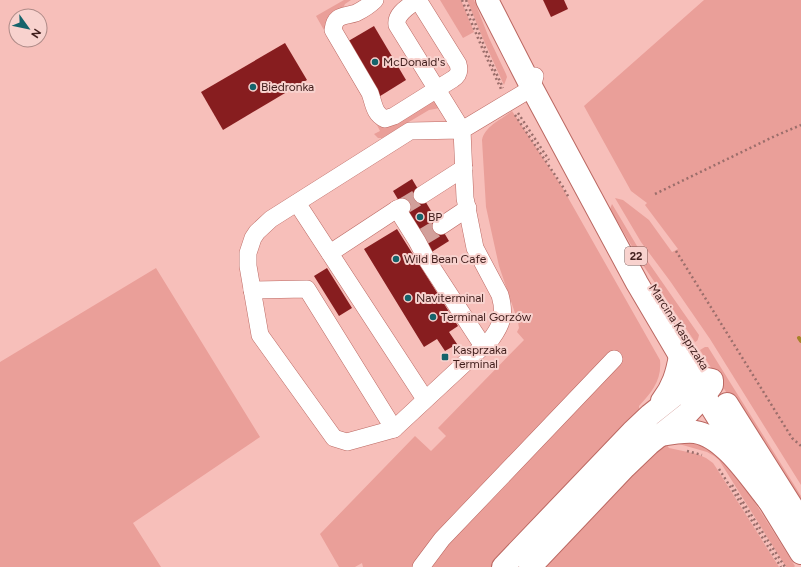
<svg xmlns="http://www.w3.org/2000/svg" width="801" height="567" viewBox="0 0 801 567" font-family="Figtree,sans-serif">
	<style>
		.green { fill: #ea9f99 }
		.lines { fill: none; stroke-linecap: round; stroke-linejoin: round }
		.stream { stroke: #a78228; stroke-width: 4 }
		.building { fill: #871d1f }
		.minor-tunnel { stroke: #d29f9a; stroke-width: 17; stroke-dasharray: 17 8; stroke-linecap: butt }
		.minor-casing { stroke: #bb6862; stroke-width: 18 }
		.major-casing { stroke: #bb6862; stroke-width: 24 }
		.highway-casing { stroke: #bb6862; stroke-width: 24 }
		.path { stroke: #9b6e6b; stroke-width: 2.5; stroke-dasharray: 2 3; stroke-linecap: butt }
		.minor { stroke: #fff; stroke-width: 17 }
		.major { stroke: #fff; stroke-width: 22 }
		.highway { stroke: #fff; stroke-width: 22 }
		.poi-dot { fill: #15636b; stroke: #f8d2ce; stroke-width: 1.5 }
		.labels { text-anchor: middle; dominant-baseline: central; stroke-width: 4; stroke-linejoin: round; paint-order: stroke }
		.shield { fill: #f8d2ce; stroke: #775451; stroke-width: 1 }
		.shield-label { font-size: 11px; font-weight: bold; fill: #401e1c }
		.poi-label { font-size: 12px; fill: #401e1c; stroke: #f8d2ce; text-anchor: start }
		.street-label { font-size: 12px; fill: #401e1c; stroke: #f8d2ce }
	</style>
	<rect width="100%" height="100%" fill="#f7bfba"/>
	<g class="green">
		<polygon points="344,0 351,0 345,4 342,10 333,15 358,89 376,119 375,120 316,16"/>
		<polygon points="440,0 461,0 474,32 463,38"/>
		<polygon points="467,0 474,0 489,38 506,74 507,77 504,85 484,41"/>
		<polygon points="704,0 801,0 801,485 710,339 670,281 641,242 615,198 623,200 649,220 672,252 678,249 645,205 647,203 631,191 584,106"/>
		<polygon points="435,101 440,108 429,110 382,138 378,138 374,134 380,131 376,123 427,102"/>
		<path d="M512,111L562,187L660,360C662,380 652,392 639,406V411L496,567H363L362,563L355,567H339L320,534L415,436L431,451L446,436L438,428L524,340L517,332L519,328L518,322L499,266L486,207L482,140C485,126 501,120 512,111Z"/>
		<path d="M612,204L637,246L699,335C698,339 698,341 695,342L641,262L610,209Z"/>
		<polygon points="156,268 260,437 133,523 161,567 0,567 0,362"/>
		<polygon points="705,347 708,347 801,496 801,513 700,350"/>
		<polygon points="688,438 726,457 795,566 794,567 786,567 719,460 714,456 707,452 679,444 674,439"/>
		<polygon points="665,443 669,448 697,454 706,458 713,463 717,469 779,567 540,567"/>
	</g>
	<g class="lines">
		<polyline class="stream" points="799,338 801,341"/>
	</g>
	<g class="building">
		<polygon points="543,0 564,0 568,9 551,17"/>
		<polygon points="374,26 406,80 377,98 345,43"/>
		<polygon points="285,43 307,80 223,130 201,92"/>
		<polygon points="412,179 449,241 430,253 393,191"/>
		<polygon points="397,229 458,326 449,332 457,344 445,351 437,339 424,347 364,249"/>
		<polygon points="327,268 352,308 339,316 314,276"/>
	</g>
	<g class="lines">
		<g class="minor-tunnel">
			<polyline points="402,207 422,195"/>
			<polyline points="421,238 441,226"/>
		</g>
		<defs>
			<g id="minor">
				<path d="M375,0C370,5 362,10 356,13C344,17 335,14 333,30L370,93C374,104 374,114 385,119L394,116L453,79C459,75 460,71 458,64L418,0"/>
				<path d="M417,0C410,6 395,13 397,25L462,130L465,198L475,248L500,295C505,313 503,323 492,338L394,429L347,442L334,438L260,335L248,266V253L253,238L257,232L271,219L410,131L462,130L532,88L535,76"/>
				<polyline points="422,195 464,168"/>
				<polyline points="297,203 425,399"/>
				<polyline points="402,207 397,209 417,241 427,260 483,346"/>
				<polyline points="441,226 468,208"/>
				<polyline points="330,253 397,209"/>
				<polyline points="252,290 307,289 394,429"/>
				<polyline points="421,567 442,539 614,359"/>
			</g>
			<g id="major">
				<polyline points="487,0 532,88 637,283 680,356 801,553"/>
				<polyline points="727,404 801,521"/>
			</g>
			<g id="highway">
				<path d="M662,401C673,387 677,373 680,356"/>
				<path d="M661,435C672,433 684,431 695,432C724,436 751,479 769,501"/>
				<polyline points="503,567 632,432 650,415 684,388 695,381 707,379 712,380 712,385 704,396 688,413 649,444 625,467 530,567"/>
			</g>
		</defs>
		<use href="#minor" class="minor-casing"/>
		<use href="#major" class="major-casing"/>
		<use href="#highway" class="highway-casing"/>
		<g class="path">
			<polyline points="462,0 483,50 501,89"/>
			<polyline points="466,0 485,48 503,88"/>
			<polyline points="518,113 549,160"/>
			<polyline points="515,115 563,187 569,198"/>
			<polyline points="655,194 775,136 801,125"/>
			<polyline points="676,251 792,438 801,446"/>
			<polyline points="687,451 702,455"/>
			<polyline points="719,469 781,567"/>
			<polyline points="732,485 785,567"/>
		</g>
		<use href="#minor" class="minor"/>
		<use href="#major" class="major"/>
		<use href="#highway" class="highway"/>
	</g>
	<g class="poi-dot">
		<circle cx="375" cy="62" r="4"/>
		<circle cx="253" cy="87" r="4"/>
		<circle cx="420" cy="217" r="4"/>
		<circle cx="396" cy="259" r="4"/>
		<circle cx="408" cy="298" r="4"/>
		<circle cx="433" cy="317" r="4"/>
		<rect x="441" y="353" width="8" height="8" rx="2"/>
	</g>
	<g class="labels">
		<rect class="shield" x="625" y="247" width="22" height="18" rx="3"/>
		<g class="shield-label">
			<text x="636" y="256">22</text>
		</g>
		<g class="poi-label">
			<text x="383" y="62">McDonald's</text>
			<text x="261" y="87">Biedronka</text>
			<text x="428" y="217">BP</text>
			<text x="404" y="259">Wild Bean Cafe</text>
			<text x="416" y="298">Naviterminal</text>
			<text x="441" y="317">Terminal Gorzów</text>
			<text x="453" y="350">Kasprzaka<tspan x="453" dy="14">Terminal</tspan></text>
		</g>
		<g class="street-label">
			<text transform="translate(679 327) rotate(57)">Marcina Kasprzaka</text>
		</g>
	</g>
	<g transform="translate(28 28) rotate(123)"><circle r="19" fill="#f8d2ce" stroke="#ae8a87"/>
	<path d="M0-3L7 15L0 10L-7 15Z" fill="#15636b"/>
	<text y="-6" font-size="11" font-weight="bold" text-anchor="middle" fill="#401e1c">N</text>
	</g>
</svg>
